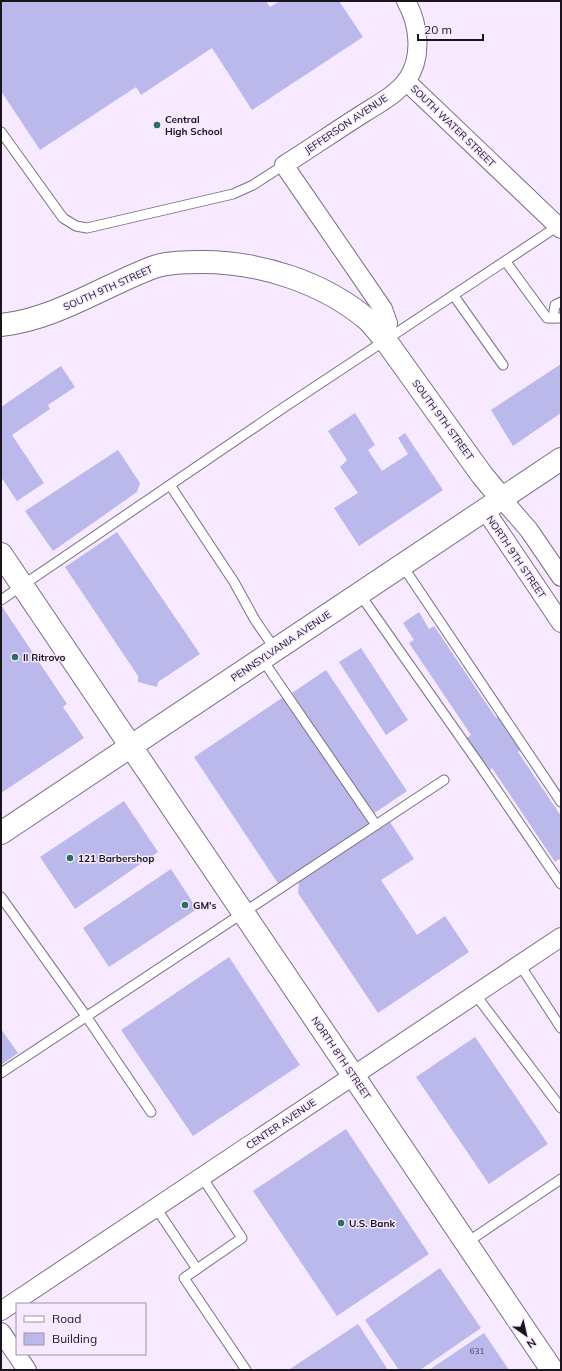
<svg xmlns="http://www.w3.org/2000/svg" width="562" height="1371" viewBox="0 0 562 1371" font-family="Mulish,sans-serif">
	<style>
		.building { fill: #bbb9ec }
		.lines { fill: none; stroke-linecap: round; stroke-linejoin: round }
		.lane-casing { stroke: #7c6f83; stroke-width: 11 }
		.street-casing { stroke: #7c6f83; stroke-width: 20 }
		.secondary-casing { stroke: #7c6f83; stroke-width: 24 }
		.lane { stroke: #fff; stroke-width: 9 }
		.street { stroke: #fff; stroke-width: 18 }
		.secondary { stroke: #fff; stroke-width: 22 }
		.poi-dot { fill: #2a6e60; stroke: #f7e9ff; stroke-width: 1.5 }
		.labels { text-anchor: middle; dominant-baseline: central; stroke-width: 3; stroke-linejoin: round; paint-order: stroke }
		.number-label { font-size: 8px; fill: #423e51 }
		.poi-label { font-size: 10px; font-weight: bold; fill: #1a151d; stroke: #f7e9ff; text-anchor: start }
		.street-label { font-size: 10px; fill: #1a151d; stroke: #f7e9ff }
	</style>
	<rect width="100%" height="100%" fill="#f7e9ff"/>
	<g class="building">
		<polygon points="1,1 266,1 270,7 280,1 339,1 363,37 252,110 212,48 141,95 136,87 40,150 1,91"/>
		<polygon points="561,364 561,413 513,446 491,410"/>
		<polygon points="61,366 75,387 48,405 50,409 12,435 44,483 17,501 1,477 1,407"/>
		<polygon points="355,413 375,445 368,450 382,471 408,454 398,438 405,433 443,490 359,546 334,508 358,493 340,467 347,460 328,431"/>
		<polygon points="118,450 140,483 137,492 53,551 25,511"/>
		<polygon points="117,532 200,654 158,682 157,687 138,682 138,676 65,567"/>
		<polygon points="1,605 67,704 63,707 84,738 1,793"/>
		<polygon points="419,612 429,629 434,626 496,718 500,716 522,749 518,752 561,816 561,861 559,859 555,862 492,768 489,771 467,738 471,735 409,643 414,640 403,623"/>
		<polygon points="361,648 408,720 386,735 339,662"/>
		<polygon points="326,670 407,791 373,814 292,693"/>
		<polygon points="285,696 371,824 279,885 194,757"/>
		<polygon points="124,801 158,852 75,909 40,857"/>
		<polygon points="390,822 414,859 381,880 417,935 445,916 469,952 378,1013 298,893 299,882"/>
		<polygon points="171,869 197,909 109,967 83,928"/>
		<polygon points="229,957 300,1065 193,1136 121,1030"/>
		<polygon points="1,1029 18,1053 1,1065"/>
		<polygon points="475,1037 548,1144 489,1184 416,1077"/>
		<polygon points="346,1129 429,1254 337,1316 253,1191"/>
		<polygon points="440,1268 481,1328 420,1370 399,1370 365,1320"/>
		<polygon points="358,1324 388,1370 291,1370 290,1369"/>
		<polygon points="484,1333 509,1370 429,1370"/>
	</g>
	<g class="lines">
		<defs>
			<g id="lane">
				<polyline points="1,132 63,218 76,226 87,228 233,194 253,185 284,165"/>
				<polyline points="506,262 547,318 561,318"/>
				<polyline points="454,296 503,365"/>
				<polyline points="553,318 555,305 561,302"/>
				<polyline points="170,485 234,582 255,620 275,649"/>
				<polyline points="402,565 561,802"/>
				<polyline points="359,593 477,761 561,884"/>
				<polyline points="1,600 286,406 558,226"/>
				<polyline points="262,659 376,825"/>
				<polyline points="1,897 86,1016 151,1112"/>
				<polyline points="520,965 561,1028"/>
				<polyline points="475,994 561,1108"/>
				<polyline points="1,1073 444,780"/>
				<polyline points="202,1177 242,1238 184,1278 246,1370"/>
				<polyline points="156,1208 197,1269"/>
				<polyline points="466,1243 561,1179"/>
			</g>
			<g id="street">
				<polyline points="406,81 561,229"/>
				<path d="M386,341L388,323L383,309L284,165C311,148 337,130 364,113C378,104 397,94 407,80C423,57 419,24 406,1"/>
				<polyline points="502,499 529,530 561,577"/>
				<polyline points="485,510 561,623"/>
				<polyline points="1,1311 561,937"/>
				<polyline points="1,1332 27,1370"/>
			</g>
			<g id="secondary">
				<path d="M1,325C56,319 103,286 154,267C168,262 187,262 202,262C260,262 323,282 368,320C374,326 380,334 386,341L482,475L502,499"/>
				<polyline points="1,554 552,1370"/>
				<polyline points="1,833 561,459"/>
			</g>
		</defs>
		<use href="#lane" class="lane-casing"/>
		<use href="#street" class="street-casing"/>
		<use href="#secondary" class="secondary-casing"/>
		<use href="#lane" class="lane"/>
		<use href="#street" class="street"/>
		<use href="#secondary" class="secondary"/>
	</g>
	<g class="poi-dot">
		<circle cx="157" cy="125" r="4"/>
		<circle cx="15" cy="657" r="4"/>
		<circle cx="70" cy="858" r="4"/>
		<circle cx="185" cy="905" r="4"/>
		<circle cx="341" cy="1223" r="4"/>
	</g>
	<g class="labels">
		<g class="number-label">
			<text x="477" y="1351">631</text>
		</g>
		<g class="poi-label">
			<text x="165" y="119">Central<tspan x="165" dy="12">High School</tspan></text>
			<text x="23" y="657">Il Ritrovo</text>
			<text x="78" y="858">121 Barbershop</text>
			<text x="193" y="905">GM's</text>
			<text x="349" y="1223">U.S. Bank</text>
		</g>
		<g class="street-label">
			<text transform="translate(346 124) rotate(-34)">JEFFERSON AVENUE</text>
			<text transform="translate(453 126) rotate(44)">SOUTH WATER STREET</text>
			<text transform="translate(108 288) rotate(-24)">SOUTH 9TH STREET</text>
			<text transform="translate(443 420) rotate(54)">SOUTH 9TH STREET</text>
			<text transform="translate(516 557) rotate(56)">NORTH 9TH STREET</text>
			<text transform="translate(281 646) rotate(-34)">PENNSYLVANIA AVENUE</text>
			<text transform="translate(341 1058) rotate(56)">NORTH 8TH STREET</text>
			<text transform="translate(281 1124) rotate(-34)">CENTER AVENUE</text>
		</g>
	</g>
	<rect width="562" height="1371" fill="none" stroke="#1a151d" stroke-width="4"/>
	<rect x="16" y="1303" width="130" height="52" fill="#f7e9ff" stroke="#9f94a5"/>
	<rect x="24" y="1316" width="20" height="6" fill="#ffffff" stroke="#9f94a5"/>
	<text x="52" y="1323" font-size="12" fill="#1a151d">Road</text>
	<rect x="24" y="1333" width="20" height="12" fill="#bbb9ec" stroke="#9f94a5"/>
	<text x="52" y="1343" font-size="12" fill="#1a151d">Building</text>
	<g transform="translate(526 1335) rotate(146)" stroke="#f7e9ff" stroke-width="3" paint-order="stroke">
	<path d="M0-3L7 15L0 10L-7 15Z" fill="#1a151d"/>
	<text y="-6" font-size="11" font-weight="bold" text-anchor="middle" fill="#1a151d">N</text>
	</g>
	<path d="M418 34v6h65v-6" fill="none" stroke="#1a151d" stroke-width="2"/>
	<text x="424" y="34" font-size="12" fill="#1a151d" stroke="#f7e9ff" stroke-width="3" paint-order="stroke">20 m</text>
</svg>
